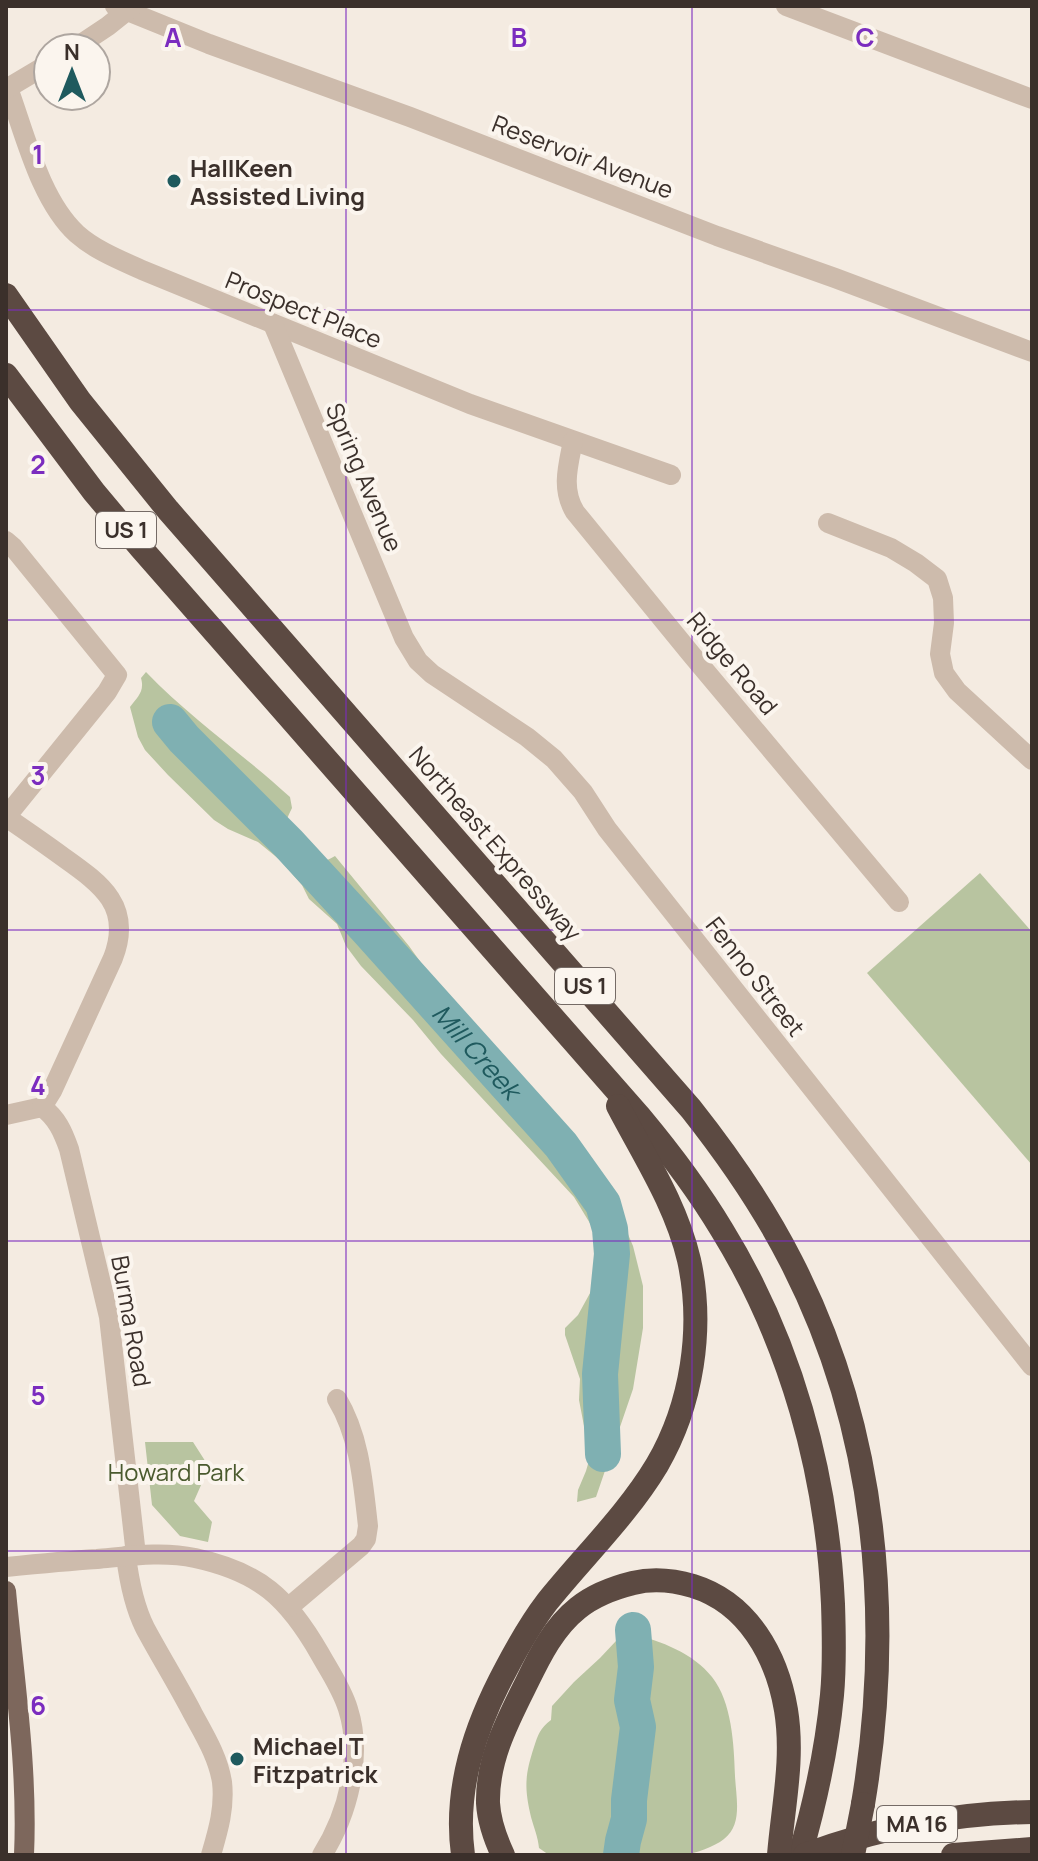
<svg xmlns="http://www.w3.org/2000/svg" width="1038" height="1861" viewBox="0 0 1038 1861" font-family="Manrope,sans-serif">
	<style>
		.green { fill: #b8c4a0 }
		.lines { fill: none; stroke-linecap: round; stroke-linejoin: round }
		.river { stroke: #7fb0b2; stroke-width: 36 }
		.minor { stroke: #cdbbac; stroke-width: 20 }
		.major { stroke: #7d675c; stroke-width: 20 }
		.highway { stroke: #5c4a42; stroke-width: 24 }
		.highway-bridge { stroke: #5c4a42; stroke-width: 24 }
		.grid { fill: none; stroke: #7b2cbf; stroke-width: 2; stroke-opacity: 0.55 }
		.poi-dot { fill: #1f5a5e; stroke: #fbf5ee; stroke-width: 3 }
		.labels { text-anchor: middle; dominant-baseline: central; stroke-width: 8; stroke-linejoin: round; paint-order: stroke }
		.shield { fill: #fbf5ee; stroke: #756b66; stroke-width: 2 }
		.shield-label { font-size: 22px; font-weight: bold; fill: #3b302b }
		.street-label { font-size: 24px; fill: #3b302b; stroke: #fbf5ee }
		.poi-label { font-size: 24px; font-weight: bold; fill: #3b302b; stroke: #fbf5ee; text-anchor: start }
		.park-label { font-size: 24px; fill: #4a5a2e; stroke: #fbf5ee }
		.water-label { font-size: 26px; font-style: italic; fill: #1f5a5e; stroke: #fbf5ee }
		.grid-label { font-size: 26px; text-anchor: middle; font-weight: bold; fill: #7b2cbf; stroke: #fbf5ee; stroke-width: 8; stroke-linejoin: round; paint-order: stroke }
	</style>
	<rect width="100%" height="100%" fill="#f4ebe1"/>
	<g class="green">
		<path d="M146,672C190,718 243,754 290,797L292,808C288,816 282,829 283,839C283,855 302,867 316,864C323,863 329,859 335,856L409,946L460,1017L530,1100L549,1126L592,1173L624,1225L633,1246L643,1286V1328L633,1389L596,1497L577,1502L578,1490L586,1471L592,1450L584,1426L579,1400L580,1379L565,1335V1328L578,1315L595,1284L597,1240L591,1225L574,1197L441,1054L413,1020L361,966L346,946L337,924L309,899L302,885L280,860L258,842L228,829L214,820L168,775L145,750L138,737L130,707C137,697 145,692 141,678Z"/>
		<polygon points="980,873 1032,932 1032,1165 867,973"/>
		<polygon points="145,1442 193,1442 209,1467 194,1501 212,1522 208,1542 180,1536 152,1505"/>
		<path d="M632,1634C661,1641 693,1653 712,1677C732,1702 734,1745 735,1776C736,1797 743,1825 724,1839C714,1847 696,1853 684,1855C670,1857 655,1855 641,1855C610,1855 580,1855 549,1855L539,1848C538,1837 534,1828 531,1817C524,1787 525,1775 534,1747C538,1735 540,1728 551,1720L552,1706L574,1682L600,1658L616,1641L622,1636Z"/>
	</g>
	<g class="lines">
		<g class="river">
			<path id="s1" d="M170,722L184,739L288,843L368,930L561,1145L603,1204L610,1229L612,1254L600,1374L603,1454"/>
			<polyline points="621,1855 623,1841 629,1819 629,1800 638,1727 632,1700 636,1667 633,1630"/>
		</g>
		<g class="minor">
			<polyline points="115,6 209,44 410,117 717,236 835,278 1032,352"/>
			<polyline points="786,6 1032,99"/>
			<polyline points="75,48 108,26 133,6"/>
			<path d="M8,88C25,134 40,200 77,234C95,250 120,260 142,270L470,404L671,475"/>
			<polyline points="6,89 48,64"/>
			<polyline points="273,324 404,638 418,661 432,674 527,737 554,759 583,792 607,829 1032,1366"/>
			<path d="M573,441C568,466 561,489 575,512L691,654L899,902"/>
			<polyline points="828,523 891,548 916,563 937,579 943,598 944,623 940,654 944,673 957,691 1032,760"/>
			<path d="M6,541L13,547L117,675L107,692L6,817C25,830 44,843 63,857C101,884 133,906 113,958L52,1091L42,1107L6,1115"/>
			<path d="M42,1107C57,1118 63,1132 69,1149L109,1317L136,1555"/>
			<path d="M126,1556C129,1580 134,1606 145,1628C160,1656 178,1685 193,1714C205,1736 218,1757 222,1782C225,1808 218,1831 211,1855"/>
			<path d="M6,1567C36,1564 67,1561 97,1559C130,1556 163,1551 195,1558C260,1572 288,1598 320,1654C330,1672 342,1689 348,1709C363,1756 348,1814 322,1855"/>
			<path d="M289,1607L361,1546L366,1539L368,1526C363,1483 360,1437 337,1399"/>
		</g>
		<path class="major" d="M6,1591C14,1678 28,1767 24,1855"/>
		<g class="highway">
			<path d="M6,295L80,401L168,510L691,1109C729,1157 763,1206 791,1261C877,1428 894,1620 863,1804"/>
			<path d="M6,375L94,492L141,548L640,1117C670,1153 698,1190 722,1230C791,1342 827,1473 833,1604C834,1634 835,1664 832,1695C827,1748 815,1803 800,1855"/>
			<path d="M463,1855C454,1789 475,1727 506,1669C518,1646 531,1623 547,1602C583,1557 627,1515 657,1465C692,1405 704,1328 689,1260C676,1204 644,1156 618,1106"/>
			<path d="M503,1855C495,1838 489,1821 488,1803C487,1759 508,1720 527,1682C540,1655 554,1627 578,1608C594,1595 613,1588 633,1583C653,1578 673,1580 693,1586C748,1603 777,1656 786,1710C794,1759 783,1806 779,1855"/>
			<path d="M805,1855C878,1828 954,1813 1032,1812"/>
			<polyline points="953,1855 1032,1849"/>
		</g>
		<polyline class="highway-bridge" points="853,1855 863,1804"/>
	</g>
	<path class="grid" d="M346,6V1855M692,6V1855M6,310H1032M6,620H1032M6,930H1032M6,1241H1032M6,1551H1032"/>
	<g class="poi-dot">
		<circle cx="174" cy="181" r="8"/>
		<circle cx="237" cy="1759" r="8"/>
	</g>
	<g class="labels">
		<g class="shield">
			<rect x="96" y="512" width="60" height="36" rx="6"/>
			<rect x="555" y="968" width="60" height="36" rx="6"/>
			<rect x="877" y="1806" width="80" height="36" rx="6"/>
		</g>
		<g class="shield-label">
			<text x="126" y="530">US 1</text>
			<text x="585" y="986">US 1</text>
			<text x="917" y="1824">MA 16</text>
		</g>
		<g class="street-label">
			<text transform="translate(583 156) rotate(21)">Reservoir Avenue</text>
			<text transform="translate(304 309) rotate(22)">Prospect Place</text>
			<text transform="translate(365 477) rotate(67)">Spring Avenue</text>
			<text transform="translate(733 663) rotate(50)">Ridge Road</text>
			<text transform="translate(496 843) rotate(49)">Northeast Expressway</text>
			<text transform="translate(756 976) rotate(52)">Fenno Street</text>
			<text transform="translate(132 1321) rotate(80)">Burma Road</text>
		</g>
		<g class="poi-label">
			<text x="190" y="167">HallKeen<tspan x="190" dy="28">Assisted Living</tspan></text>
			<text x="253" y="1745">Michael T<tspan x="253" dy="28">Fitzpatrick</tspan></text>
		</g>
		<g class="park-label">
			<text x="176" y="1471">Howard Park</text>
		</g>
		<g class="water-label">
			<text stroke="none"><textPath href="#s1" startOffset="450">Mill Creek</textPath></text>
		</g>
	</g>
	<g class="grid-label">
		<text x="173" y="47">A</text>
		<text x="519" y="47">B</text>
		<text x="865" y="47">C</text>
		<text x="38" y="164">1</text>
		<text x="38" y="474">2</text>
		<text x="38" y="785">3</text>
		<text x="38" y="1095">4</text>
		<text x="38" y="1405">5</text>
		<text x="38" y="1715">6</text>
	</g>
	<rect width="1038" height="1861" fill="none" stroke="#3b302b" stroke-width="16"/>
	<g transform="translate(72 72)"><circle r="38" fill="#fbf5ee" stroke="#aea6a0" stroke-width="2"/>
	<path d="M0-6L14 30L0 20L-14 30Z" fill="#1f5a5e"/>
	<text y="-12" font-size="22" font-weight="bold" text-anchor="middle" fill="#3b302b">N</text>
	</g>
</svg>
